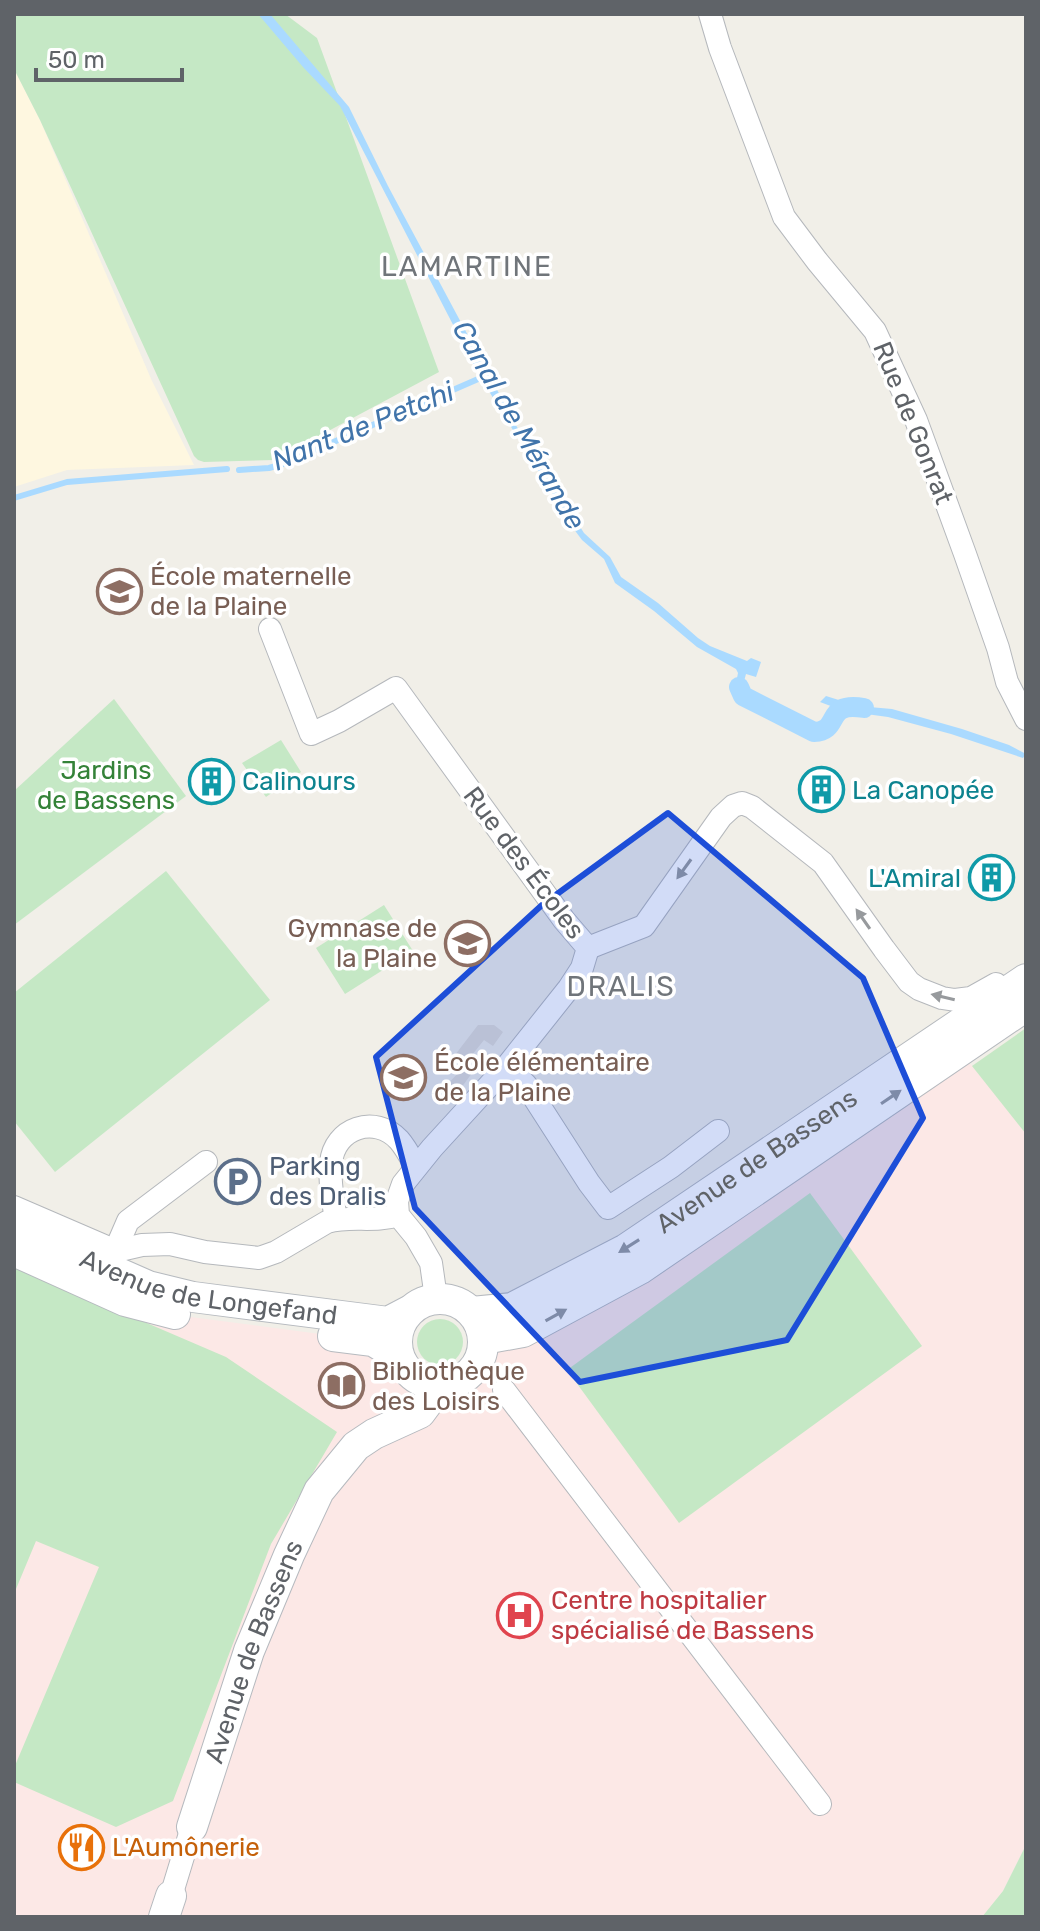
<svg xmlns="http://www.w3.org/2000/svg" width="1040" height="1931" viewBox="0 0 1040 1931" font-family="Rubik,sans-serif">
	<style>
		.commercial { fill: #fef7e0 }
		.education { fill: #e1ded6 }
		.medical { fill: #fce8e6 }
		.green { fill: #c5e8c5 }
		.water { fill: #aadaff }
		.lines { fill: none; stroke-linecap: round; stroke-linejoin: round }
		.stream { stroke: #aadaff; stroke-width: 6 }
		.canal { stroke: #aadaff; stroke-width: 20 }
		.street-casing { stroke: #b5b8bc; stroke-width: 24 }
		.secondary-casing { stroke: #b6babf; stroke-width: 32 }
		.street { stroke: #fff; stroke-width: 22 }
		.secondary { stroke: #fff; stroke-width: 30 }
		.oneway { fill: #979a9d }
		.marked { fill: #1d4ed8; fill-opacity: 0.2; stroke: #1d4ed8; stroke-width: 6; stroke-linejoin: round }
		.labels { text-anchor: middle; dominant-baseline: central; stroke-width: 7; stroke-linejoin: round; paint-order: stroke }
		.street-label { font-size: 26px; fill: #5f6368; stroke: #fff }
		.education-label { font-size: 26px; fill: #785e54; stroke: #fff; text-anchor: start }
		.park-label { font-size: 26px; fill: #348238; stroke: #fff }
		.culture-label { font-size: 26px; fill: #0d838f; stroke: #fff; text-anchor: start }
		.service-label { font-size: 26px; fill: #4e5e75; stroke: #fff; text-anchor: start }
		.health-label { font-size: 26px; fill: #be3a42; stroke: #fff; text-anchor: start }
		.food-label { font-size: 26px; fill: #c56008; stroke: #fff; text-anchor: start }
		.neighbourhood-label { font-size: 28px; letter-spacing: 2px; fill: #70757a; stroke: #fff }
		.water-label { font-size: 28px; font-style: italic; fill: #4174aa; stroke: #fff }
	</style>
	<rect width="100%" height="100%" fill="#f1efe8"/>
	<polygon class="commercial" points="14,69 40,120 152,381 194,465 67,470 14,487"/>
	<polygon class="education" points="478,1025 494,1025 503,1032 493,1046 484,1040 472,1055 480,1062 464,1084 449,1098 443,1089 461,1070 455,1055"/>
	<polygon class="medical" points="1026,1028 1026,1845 1003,1891 985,1914 982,1917 14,1917 14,1251 183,1316 373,1341 411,1374 423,1382 440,1386 455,1383 471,1373 479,1362 483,1351 961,1054 972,1066"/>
	<g class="green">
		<polygon points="14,14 285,14 317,38 439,372 274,460 204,462 198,460 194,456 40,120 14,69"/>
		<polygon points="114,699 186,796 14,925 14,791"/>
		<polygon points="281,740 301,772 266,797 242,763"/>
		<polygon points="166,871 270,1000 55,1172 14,1121 14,993"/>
		<polygon points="384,905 413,951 345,994 316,948"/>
		<polygon points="1026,1028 1026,1134 972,1066"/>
		<polygon points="810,1193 922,1346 679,1523 567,1370"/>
		<polygon points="14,1266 226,1357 337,1432 271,1544 173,1801 116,1827 14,1782 14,1768 99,1567 36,1541 16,1589 14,1588"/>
		<circle cx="440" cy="1342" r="23"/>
		<polygon points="1026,1845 1026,1917 982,1917 1003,1891"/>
	</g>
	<g class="water">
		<polygon points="258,14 270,14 349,107 388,186 517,427 584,533 610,557 621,577 658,603 698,638 710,646 747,661 751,658 761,662 756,677 746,674 742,689 743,693 763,702 762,705 756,705 740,698 735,688 738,673 736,669 697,647 654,611 615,583 604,559 582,540 576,532 479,375 340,106 303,67"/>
		<polygon points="826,696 858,706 892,709 962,729 1009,745 1026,754 1023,758 951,734 888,717 844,711 820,702"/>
	</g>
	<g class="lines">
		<g class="stream">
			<polyline points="239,470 269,468 283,464 485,376"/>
			<polyline points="14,498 67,482 227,469"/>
		</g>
		<path class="canal" d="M739,687L743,696L814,732C842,731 823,701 864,708"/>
		<defs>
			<g id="street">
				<polyline points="710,14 720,48 784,217 817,261 875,331 916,420 965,554 998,648 1007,682 1026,719"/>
				<polyline points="270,629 311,734 339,721 396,688 564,920 588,948 582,968 569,988 507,1066 432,1148 403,1184 397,1201 398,1215 416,1237 431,1263 436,1298"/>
				<polyline points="588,948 644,926 721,817 733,806 742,803 752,807 823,863 884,949 909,982 919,989 942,998 955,1000 971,998 996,984"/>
				<polyline points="507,1066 526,1085 589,1183 608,1208 671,1167 718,1131"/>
				<path d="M14,1207L116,1251L142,1245L170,1244L205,1252L259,1258L276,1252L327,1222C350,1215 375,1223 398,1215"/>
				<path d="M336,1219C333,1201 329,1182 331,1163C334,1128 375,1114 399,1140C406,1148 411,1158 416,1167"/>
				<polyline points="115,1251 128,1221 206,1162"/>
				<polyline points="504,1390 820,1804"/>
				<polyline points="171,1896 192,1827"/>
			</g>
			<g id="secondary">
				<path id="s1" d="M14,1227L148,1286L193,1297L388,1322L409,1311"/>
				<polyline points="14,1251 125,1301 175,1314"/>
				<circle cx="440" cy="1342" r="43"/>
				<path id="s2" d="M472,1312L512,1308L626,1249L1026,979"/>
				<polyline points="333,1336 373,1341 398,1356"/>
				<polyline points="484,1339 523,1332 640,1269 1026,1006"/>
				<path id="s3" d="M192,1827L249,1651L289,1555L319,1491L356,1446L374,1434L420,1413L440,1386"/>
				<polyline points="164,1917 171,1896"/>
			</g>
		</defs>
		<use href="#street" class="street-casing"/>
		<use href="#secondary" class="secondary-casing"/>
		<use href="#street" class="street"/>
		<use href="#secondary" class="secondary"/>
	</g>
	<defs><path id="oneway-solid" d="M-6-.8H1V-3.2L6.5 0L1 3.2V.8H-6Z" transform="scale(2)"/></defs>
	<g class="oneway">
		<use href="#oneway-solid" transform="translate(684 869) rotate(126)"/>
		<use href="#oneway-solid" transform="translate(863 919) rotate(-125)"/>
		<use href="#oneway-solid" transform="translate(943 997) rotate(-167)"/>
		<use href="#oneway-solid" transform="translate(891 1097) rotate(-34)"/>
		<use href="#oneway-solid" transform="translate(629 1246) rotate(148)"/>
		<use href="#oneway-solid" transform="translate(556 1315) rotate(-29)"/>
	</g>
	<path class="marked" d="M668,813L863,978L923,1118L787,1340L580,1382L415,1208L376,1057L542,905Z"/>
	<defs>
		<symbol id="school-ring" viewBox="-11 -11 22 22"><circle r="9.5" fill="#fff" stroke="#8d6e63" stroke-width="1.5"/><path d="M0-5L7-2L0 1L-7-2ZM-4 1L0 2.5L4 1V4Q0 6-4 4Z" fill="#8d6e63"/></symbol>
		<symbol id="building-ring" viewBox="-11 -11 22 22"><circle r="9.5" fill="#fff" stroke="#0f9aa8" stroke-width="1.5"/><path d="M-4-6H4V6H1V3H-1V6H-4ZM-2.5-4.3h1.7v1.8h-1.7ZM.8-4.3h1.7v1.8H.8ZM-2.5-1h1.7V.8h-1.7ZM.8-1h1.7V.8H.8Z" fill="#0f9aa8"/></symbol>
		<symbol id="parking-ring" viewBox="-11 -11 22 22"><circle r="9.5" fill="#fff" stroke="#5c6f8a" stroke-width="1.5"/><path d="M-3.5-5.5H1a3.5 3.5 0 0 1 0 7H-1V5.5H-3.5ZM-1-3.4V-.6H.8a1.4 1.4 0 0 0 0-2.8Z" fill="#5c6f8a"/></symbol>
		<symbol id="library-ring" viewBox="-11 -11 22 22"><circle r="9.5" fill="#fff" stroke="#8d6e63" stroke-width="1.5"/><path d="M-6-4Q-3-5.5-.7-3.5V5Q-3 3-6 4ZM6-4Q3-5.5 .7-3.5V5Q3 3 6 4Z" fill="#8d6e63"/></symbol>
		<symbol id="hospital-ring" viewBox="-11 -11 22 22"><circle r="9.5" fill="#fff" stroke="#e0444e" stroke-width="1.5"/><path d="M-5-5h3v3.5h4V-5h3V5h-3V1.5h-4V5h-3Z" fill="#e0444e"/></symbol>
		<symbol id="restaurant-ring" viewBox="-11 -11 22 22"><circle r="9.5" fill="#fff" stroke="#e8710a" stroke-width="1.5"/><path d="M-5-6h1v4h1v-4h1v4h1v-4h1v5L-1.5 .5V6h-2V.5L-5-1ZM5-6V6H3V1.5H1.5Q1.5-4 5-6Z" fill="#e8710a"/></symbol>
	</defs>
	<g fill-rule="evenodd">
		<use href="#school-ring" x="94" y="566" width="51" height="51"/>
		<use href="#building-ring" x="186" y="756" width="51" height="51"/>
		<use href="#building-ring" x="796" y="764" width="51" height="51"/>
		<use href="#building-ring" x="966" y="852" width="51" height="51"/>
		<use href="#school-ring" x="442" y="918" width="51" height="51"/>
		<use href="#school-ring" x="378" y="1052" width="51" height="51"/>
		<use href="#parking-ring" x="212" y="1156" width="51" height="51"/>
		<use href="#library-ring" x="316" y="1360" width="51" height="51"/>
		<use href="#hospital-ring" x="494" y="1590" width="51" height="51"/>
		<use href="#restaurant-ring" x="56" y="1822" width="51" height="51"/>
	</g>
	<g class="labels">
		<g class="street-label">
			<text transform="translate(913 423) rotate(68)">Rue de Gonrat</text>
			<text transform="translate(524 863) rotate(53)">Rue des Écoles</text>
			<text stroke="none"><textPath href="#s2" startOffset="326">Avenue de Bassens</textPath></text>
			<text stroke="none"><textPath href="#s1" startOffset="206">Avenue de Longefand</textPath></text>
			<text stroke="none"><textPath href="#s3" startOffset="186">Avenue de Bassens</textPath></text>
		</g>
		<g class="education-label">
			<text x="150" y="576">École maternelle<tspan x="150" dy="30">de la Plaine</tspan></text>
			<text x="437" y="928" text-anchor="end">Gymnase de<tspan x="437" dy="30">la Plaine</tspan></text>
			<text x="434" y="1062">École élémentaire<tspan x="434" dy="30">de la Plaine</tspan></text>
			<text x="372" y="1371">Bibliothèque<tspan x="372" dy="30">des Loisirs</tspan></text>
		</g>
		<g class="park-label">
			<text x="106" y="770">Jardins<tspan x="106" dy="30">de Bassens</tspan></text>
		</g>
		<g class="culture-label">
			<text x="242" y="781">Calinours</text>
			<text x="852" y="790">La Canopée</text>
			<text x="961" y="878" text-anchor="end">L'Amiral</text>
		</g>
		<g class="service-label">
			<text x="269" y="1166">Parking<tspan x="269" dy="30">des Dralis</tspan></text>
		</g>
		<g class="health-label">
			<text x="551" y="1600">Centre hospitalier<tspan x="551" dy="30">spécialisé de Bassens</tspan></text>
		</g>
		<g class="food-label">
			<text x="112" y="1847">L'Aumônerie</text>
		</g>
		<g class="neighbourhood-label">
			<text x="467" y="266">LAMARTINE</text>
			<text x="621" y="986">DRALIS</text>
		</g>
		<g class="water-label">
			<text transform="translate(519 425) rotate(60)">Canal de Mérande</text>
			<text transform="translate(363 426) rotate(-22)">Nant de Petchi</text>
		</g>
	</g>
	<rect width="1040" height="1931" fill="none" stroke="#5f6368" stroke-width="32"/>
	<path d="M36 68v12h146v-12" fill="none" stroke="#5f6368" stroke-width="4"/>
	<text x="48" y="68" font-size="24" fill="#5f6368" stroke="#ffffff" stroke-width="6" paint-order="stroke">50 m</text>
</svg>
